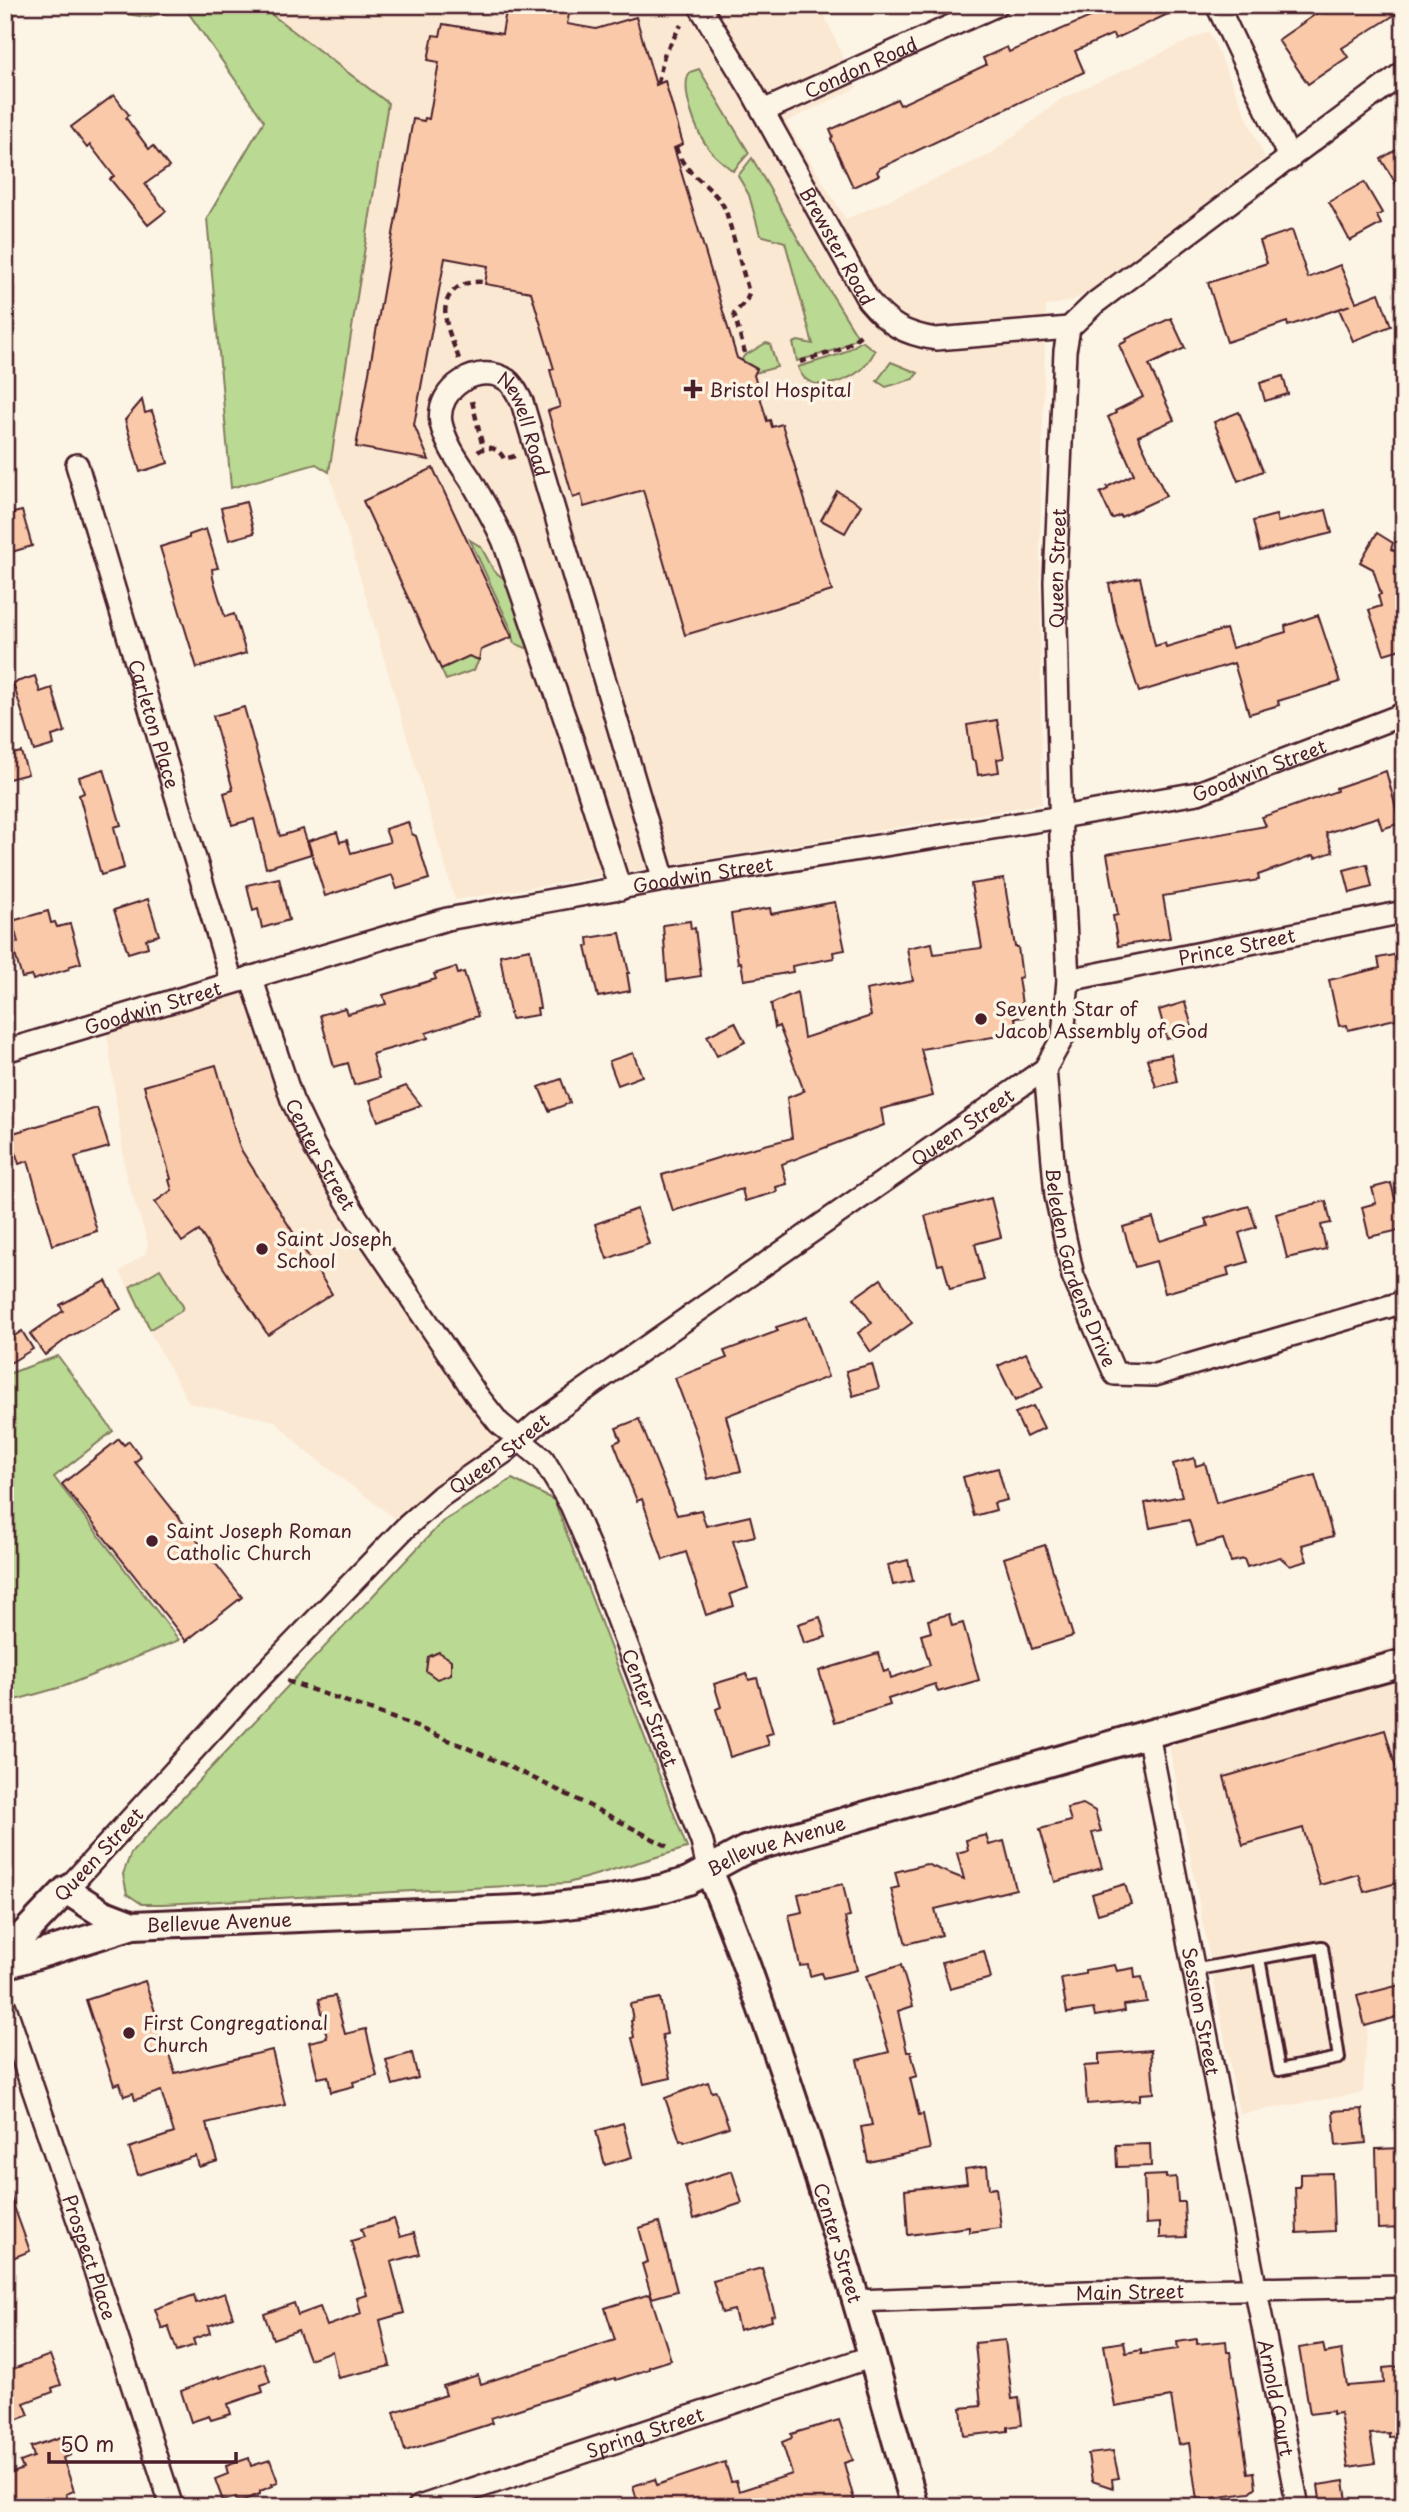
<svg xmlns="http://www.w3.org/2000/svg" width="1409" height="2512" viewBox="0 0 1409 2512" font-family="'Playpen Sans',sans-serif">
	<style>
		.built { fill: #fbe8d3 }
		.green { fill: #bad992; stroke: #827c5e; stroke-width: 2 }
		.building { fill: #fac9a9; stroke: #4a1f2b; stroke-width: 2 }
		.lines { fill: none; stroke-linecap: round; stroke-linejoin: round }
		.service-casing { stroke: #4a1f2b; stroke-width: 16 }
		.minor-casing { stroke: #4a1f2b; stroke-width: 26 }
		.tertiary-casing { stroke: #4a1f2b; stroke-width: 32 }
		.path { stroke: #4a1f2b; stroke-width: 4.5; stroke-dasharray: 7 5; stroke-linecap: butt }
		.service { stroke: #fcf5e5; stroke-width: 10 }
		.minor { stroke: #fcf5e5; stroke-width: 21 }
		.tertiary { stroke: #fcf5e5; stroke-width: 26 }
		.poi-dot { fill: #4a1f2b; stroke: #fcf5e5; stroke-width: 2.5 }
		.labels { text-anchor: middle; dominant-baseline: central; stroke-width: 7; stroke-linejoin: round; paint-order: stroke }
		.street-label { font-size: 19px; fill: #4a1f2b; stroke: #fcf5e5 }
		.poi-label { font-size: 19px; fill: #4a1f2b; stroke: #fcf5e5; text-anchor: start }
	</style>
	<rect width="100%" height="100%" fill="#fcf5e5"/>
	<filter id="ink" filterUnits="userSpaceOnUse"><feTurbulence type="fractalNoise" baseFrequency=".0143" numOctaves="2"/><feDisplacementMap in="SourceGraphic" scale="14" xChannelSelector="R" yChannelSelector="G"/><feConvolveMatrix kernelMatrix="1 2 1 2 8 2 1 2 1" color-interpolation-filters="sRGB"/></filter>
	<g filter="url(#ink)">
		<g class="built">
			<polygon points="259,5 820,5 857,88 786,122 846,219 989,155 1061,99 1209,31 1265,158 1094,288 1072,301 1046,306 1040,542 1042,804 455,900 329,472 387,103"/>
			<polygon points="251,977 302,1125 519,1440 406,1527 303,1449 275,1421 189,1403 149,1331 120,1271 145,1254 148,1243 126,1176 105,1019"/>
			<polygon points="1404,1644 1404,2013 1368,2023 1363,2093 1239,2114 1163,1713"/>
		</g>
		<g class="green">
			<polygon points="91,5 259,5 388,103 329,472 316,464 231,488 207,218 264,121 185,8 146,17 101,10"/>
			<path d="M699,69L749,153L733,171C725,164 715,157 709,149C697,134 679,88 690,72Z"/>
			<polygon points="752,158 805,251 858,337 839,349 797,361 793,343 798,341 813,344 785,242 760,235 749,195 738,176"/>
			<path d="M862,341L875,351C871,358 867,365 861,370C843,384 807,395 798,367L841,354Z"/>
			<polygon points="766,343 770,344 777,367 755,373 741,361 744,356"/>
			<polygon points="891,362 918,373 913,379 886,387 877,381"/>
			<polygon points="470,540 481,547 494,571 534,601 546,642 526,648 514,643 512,637 513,633"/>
			<polygon points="469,656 479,660 474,670 446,680 441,669"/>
			<polygon points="160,1269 183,1306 181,1311 150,1329 130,1287"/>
			<polygon points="58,1356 113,1431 54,1477 179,1640 65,1686 5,1703 5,1375"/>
			<polygon points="512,1479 554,1500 687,1848 568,1883 163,1904 142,1904 127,1894 123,1874 131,1853 442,1522"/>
		</g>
		<g class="building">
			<polygon points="507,5 571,5 567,24 596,29 636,17 656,85 665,81 683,144 674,148 737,358 757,369 754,375 767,421 770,420 772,427 782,424 832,591 685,635 643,490 584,507 581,495 573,498 548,411 560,407 550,370 554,369 531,292 485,284 488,266 445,258 414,425 429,460 356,447 413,119 424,121 425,118 429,119 439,62 428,60 433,35 440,36 443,24 502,34"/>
			<polygon points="1100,5 1187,5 1115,39 1113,34 1075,51 1084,72 880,168 877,172 879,175 853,187 831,139 833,137 830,130 897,99 900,105 986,65 983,58 1007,47 1009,52 1102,12"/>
			<polygon points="1329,5 1404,5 1404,9 1342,48 1348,57 1308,84 1278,40"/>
			<polygon points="114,95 129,115 126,118 149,149 153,146 169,167 145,184 166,211 148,225 110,179 114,176 90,145 87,148 71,127"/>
			<polygon points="1404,145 1404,197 1381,159"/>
			<polygon points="1364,182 1382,213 1377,216 1381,224 1350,241 1329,202"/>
			<polygon points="1292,230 1308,278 1340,265 1356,302 1379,293 1391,326 1353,341 1339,309 1350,305 1288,326 1287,322 1227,342 1208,283 1267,263 1260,241"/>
			<polygon points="1171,318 1185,348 1149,365 1174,420 1138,436 1166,496 1121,517 1120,515 1112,519 1100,493 1108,489 1107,487 1134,474 1108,417 1116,413 1115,411 1143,397 1119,345 1127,341 1126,339"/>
			<polygon points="1283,376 1288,394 1265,401 1260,383"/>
			<polygon points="142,400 145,413 152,411 168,463 140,472 125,420"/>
			<polygon points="1239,412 1263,471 1238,481 1214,422"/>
			<polygon points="433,468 512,637 481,650 479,660 469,656 441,669 363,501"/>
			<polygon points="837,491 861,505 845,533 821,520"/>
			<polygon points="246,502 254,533 229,540 221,508"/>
			<polygon points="1326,510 1332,533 1260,551 1253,521 1276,515 1278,522"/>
			<polygon points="22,511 32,546 5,554 5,515"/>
			<polygon points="206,529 218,568 212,569 213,578 225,617 234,614 246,653 197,668 160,547 189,538 189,535"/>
			<polygon points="1377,533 1393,543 1391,549 1404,556 1404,648 1384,654 1369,610 1381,606 1378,595 1381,594 1373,569 1360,562"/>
			<polygon points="1140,577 1155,646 1165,643 1166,647 1226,629 1232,648 1286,632 1285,626 1318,615 1340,682 1278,701 1279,705 1249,714 1234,663 1139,692 1117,624 1109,584"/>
			<polygon points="35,676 40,692 52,688 65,732 52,736 54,745 34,751 13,683"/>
			<polygon points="244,707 280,836 303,829 311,854 266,868 254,819 232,825 224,793 233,790 213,716"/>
			<polygon points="997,720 1004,758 997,759 999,772 978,775 976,762 972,759 967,725"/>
			<polygon points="21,752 28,774 5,780 5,756"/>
			<polygon points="104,769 121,825 114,827 124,868 101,875 79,795 84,793 79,777"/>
			<polygon points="1386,771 1400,823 1382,829 1378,817 1326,833 1333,852 1315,858 1314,855 1258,875 1259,880 1163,896 1170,938 1118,946 1113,916 1118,915 1107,854 1266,826 1262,817 1337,791 1336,788"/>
			<polygon points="408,822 412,834 416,836 429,879 397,889 392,875 325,896 308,841 337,832 340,842 347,840 351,853 390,842 385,829"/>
			<polygon points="1367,864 1372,887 1350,893 1344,870"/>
			<polygon points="279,878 289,920 262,928 258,909 253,911 247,885"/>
			<polygon points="1004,879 1015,947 1018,947 1022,977 1018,978 1024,1017 1015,1018 1017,1033 921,1049 933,1096 881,1109 884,1125 782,1164 787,1184 776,1187 777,1192 745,1201 742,1189 673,1211 662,1175 734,1153 792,1138 787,1098 804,1091 779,1026 775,1028 771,1004 797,992 804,1038 871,1016 866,990 913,981 907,948 932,943 934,954 982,948 971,884"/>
			<polygon points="148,899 159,935 146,939 148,947 128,953 114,910"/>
			<polygon points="835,902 845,950 833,952 834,958 792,966 793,972 744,980 741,962 738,963 731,914 770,908 771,914"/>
			<polygon points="48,911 51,923 55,922 57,927 70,924 81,963 70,966 69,969 33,980 32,976 22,978 12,944 18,942 12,921"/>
			<polygon points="690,921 691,929 695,928 701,976 667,981 663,925"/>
			<polygon points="620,933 629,973 627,973 630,991 598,997 586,947 589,946 588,938"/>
			<polygon points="530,949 540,1008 537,1008 538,1015 511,1019 500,955"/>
			<polygon points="1404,953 1404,1017 1348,1030 1347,1025 1339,1026 1329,980 1380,968 1378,958"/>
			<polygon points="456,967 458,974 464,972 478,1016 426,1033 428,1038 372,1054 379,1078 354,1085 348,1063 334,1067 320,1015 345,1008 347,1014 386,1004 383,995 436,979 434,974"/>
			<polygon points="1185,1002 1193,1031 1167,1039 1159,1010"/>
			<polygon points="735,1022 745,1042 717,1056 707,1036"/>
			<polygon points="633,1053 642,1076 618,1085 609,1061"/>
			<polygon points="1171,1054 1177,1082 1156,1087 1147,1059"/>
			<polygon points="216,1065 240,1148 332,1294 268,1335 199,1231 182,1242 155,1202 172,1190 169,1180 171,1179 144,1086"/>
			<polygon points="561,1079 570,1103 549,1111 539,1087"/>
			<polygon points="406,1086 421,1105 378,1121 370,1100"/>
			<polygon points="97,1108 109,1147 75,1157 97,1231 52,1245 28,1161 19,1164 10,1134"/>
			<polygon points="1391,1183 1395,1199 1404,1197 1404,1229 1369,1237 1362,1207 1376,1203 1372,1188"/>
			<polygon points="991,1198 1001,1237 975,1244 984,1280 950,1289 943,1264 938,1265 925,1216"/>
			<polygon points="1326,1201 1331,1223 1321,1225 1326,1249 1287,1258 1276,1214"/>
			<polygon points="1249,1206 1256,1227 1239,1233 1248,1262 1227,1268 1229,1275 1165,1293 1156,1261 1135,1267 1123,1227 1153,1218 1160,1241 1208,1226 1205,1219"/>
			<polygon points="637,1209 649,1244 607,1259 595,1224"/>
			<polygon points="881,1279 912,1323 871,1352 858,1333 872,1323 854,1298"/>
			<polygon points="106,1281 121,1309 69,1337 45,1355 30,1334 63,1311 60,1305"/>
			<polygon points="807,1317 828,1377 726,1416 741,1471 708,1479 697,1436 675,1378 727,1358 724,1351 778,1331 776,1327"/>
			<polygon points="22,1331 33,1349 5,1366 5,1342"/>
			<polygon points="1026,1353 1043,1387 1015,1401 998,1366"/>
			<polygon points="872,1364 879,1388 853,1396 846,1371"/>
			<polygon points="1033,1406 1044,1428 1026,1437 1015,1413"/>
			<polygon points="639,1419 677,1515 701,1510 706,1526 750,1516 755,1536 733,1541 748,1588 730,1594 734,1606 706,1615 686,1552 663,1560 642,1499 637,1501 614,1443 621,1440 616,1428"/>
			<polygon points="119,1439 124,1445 129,1441 141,1457 135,1462 242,1597 186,1641 62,1484"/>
			<polygon points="1194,1458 1196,1466 1205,1463 1216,1503 1315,1475 1333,1536 1302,1545 1307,1561 1290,1566 1280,1557 1247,1567 1244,1559 1231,1562 1223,1539 1197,1546 1189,1520 1150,1528 1145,1503 1182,1496 1173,1464"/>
			<polygon points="998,1468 1007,1500 994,1503 996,1510 974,1516 963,1477"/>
			<polygon points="1045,1545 1073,1636 1032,1649 1004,1558"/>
			<polygon points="908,1560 913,1581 893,1585 888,1565"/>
			<polygon points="949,1614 952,1626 963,1623 979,1680 938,1692 935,1684 888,1699 890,1705 835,1722 819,1671 878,1653 884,1672 889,1670 891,1678 930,1665 921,1635 931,1632 928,1620"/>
			<polygon points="820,1617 826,1637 804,1643 798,1624"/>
			<polygon points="439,1652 451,1660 451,1674 437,1679 426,1671 428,1657"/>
			<polygon points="747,1674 749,1680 757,1678 773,1733 766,1735 769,1745 730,1757 716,1709 721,1707 714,1684"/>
			<polygon points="1385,1730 1404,1795 1404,1881 1364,1892 1358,1874 1320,1885 1303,1828 1243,1845 1224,1777"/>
			<polygon points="1083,1804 1095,1811 1101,1831 1092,1833 1102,1868 1055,1882 1040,1829 1071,1821 1067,1808"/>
			<polygon points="986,1835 989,1845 1004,1841 1016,1889 935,1909 942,1935 906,1944 891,1889 899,1887 895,1872 926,1864 964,1879 957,1853 968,1850 966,1840"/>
			<polygon points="843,1884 850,1917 845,1918 857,1970 823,1978 821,1973 810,1976 808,1965 800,1966 789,1915 802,1912 798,1894"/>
			<polygon points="1125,1884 1131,1904 1098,1914 1092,1894"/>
			<polygon points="984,1951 991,1978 950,1989 942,1962"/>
			<polygon points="901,1965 913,2006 898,2011 907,2052 911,2052 917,2076 910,2078 919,2115 923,2114 930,2149 868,2162 861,2127 872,2125 857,2060 889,2052 866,1976"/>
			<polygon points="1115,1965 1117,1971 1134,1968 1135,1978 1142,1977 1147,2002 1124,2005 1125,2011 1095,2016 1093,2009 1067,2013 1061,1978 1085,1974 1085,1970"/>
			<polygon points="145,1981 175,2073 272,2050 285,2105 206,2123 218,2161 199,2167 196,2156 138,2175 129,2148 174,2133 161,2091 135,2100 133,2093 124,2096 120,2083 114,2085 86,2000"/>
			<polygon points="1404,1984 1404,2015 1365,2026 1357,1996"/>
			<polygon points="335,1996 345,2034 366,2029 377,2076 353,2082 354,2086 331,2092 328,2076 318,2078 309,2042 327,2038 319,1999"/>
			<polygon points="660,1998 667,2034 662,2035 671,2078 644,2084 632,2038 634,2037 631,2021 633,2020 630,2004"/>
			<polygon points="1151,2050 1154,2093 1140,2094 1140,2100 1087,2104 1084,2066 1099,2065 1099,2054"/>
			<polygon points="412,2053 418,2078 393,2085 386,2060"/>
			<polygon points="708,2082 712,2092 716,2091 729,2127 684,2142 683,2140 680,2141 665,2098"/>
			<polygon points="1362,2109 1366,2143 1336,2146 1333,2111"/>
			<polygon points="623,2123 632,2157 605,2165 596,2131"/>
			<polygon points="1150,2144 1151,2166 1117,2167 1116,2145"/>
			<polygon points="1402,2148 1404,2228 1378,2229 1376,2149"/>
			<polygon points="987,2166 989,2189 996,2188 1001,2228 969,2232 969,2227 908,2235 905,2190 967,2183 965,2169"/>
			<polygon points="732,2171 742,2203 694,2219 685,2186"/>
			<polygon points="1332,2173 1334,2231 1297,2233 1295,2187 1300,2187 1300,2174"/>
			<polygon points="1166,2175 1166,2178 1176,2177 1178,2202 1184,2202 1186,2237 1160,2238 1160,2223 1146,2224 1144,2176"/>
			<polygon points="5,2190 8,2190 30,2251 5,2261"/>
			<polygon points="394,2219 400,2237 414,2233 420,2254 391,2262 404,2313 380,2320 390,2366 338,2378 332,2351 309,2359 298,2330 273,2339 264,2314 294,2303 298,2315 320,2307 327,2326 361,2314 357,2298 367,2295 351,2241 364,2237 361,2229"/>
			<polygon points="659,2222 677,2291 652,2298 642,2264 648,2262 639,2228"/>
			<polygon points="762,2268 775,2315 771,2316 772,2321 739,2330 734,2310 722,2313 713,2281"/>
			<polygon points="225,2293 233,2317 208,2326 210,2333 193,2339 195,2345 177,2351 168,2326 162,2329 155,2309 194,2295 196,2303"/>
			<polygon points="650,2294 671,2360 649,2367 649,2369 616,2380 615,2378 491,2418 493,2423 405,2451 394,2412 446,2395 443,2386 478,2375 481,2384 615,2340 605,2308"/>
			<polygon points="1197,2339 1197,2344 1226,2341 1227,2352 1230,2352 1248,2473 1254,2472 1256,2487 1249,2493 1197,2500 1189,2443 1179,2445 1171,2397 1115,2407 1104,2345 1124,2342 1126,2353 1141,2350 1141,2354 1178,2349 1177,2342"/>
			<polygon points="1005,2340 1012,2399 1019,2398 1022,2425 1008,2427 1008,2431 964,2436 961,2408 981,2406 975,2343"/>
			<polygon points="1323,2344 1325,2353 1341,2350 1347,2386 1384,2383 1383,2368 1404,2366 1404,2436 1389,2437 1389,2433 1370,2434 1375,2463 1348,2467 1340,2413 1333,2414 1333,2411 1310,2414 1299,2348"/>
			<polygon points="50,2355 61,2385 52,2388 53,2392 24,2403 29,2415 5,2424 5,2357 9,2356 13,2369"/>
			<polygon points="264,2363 270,2382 261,2385 263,2392 228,2404 231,2414 211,2420 209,2416 191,2422 181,2391 219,2376 220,2378"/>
			<polygon points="839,2420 853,2460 844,2463 856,2507 639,2507 633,2486 655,2479 657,2485 725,2462 731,2482 736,2481 739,2491 792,2474 782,2442 792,2438 791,2434"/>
			<polygon points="64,2436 71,2455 63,2458 74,2491 66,2494 68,2501 50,2507 46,2497 18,2507 5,2507 5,2476 23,2469 20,2462 34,2457 31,2447"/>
			<polygon points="1113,2451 1119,2478 1112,2479 1113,2488 1092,2481 1088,2454"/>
			<polygon points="249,2458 251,2466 270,2460 278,2482 272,2484 273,2486 260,2491 260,2494 238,2502 236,2497 223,2501 215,2479 228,2474 226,2466"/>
			<polygon points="1344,2481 1348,2507 1321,2507 1318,2485"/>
		</g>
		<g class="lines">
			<defs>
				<polyline id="service" points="1193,1970 1259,1958 1279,2070 1339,2058 1322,1947 1259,1958"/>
				<g id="minor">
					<path id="s1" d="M699,5L750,88L868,300C889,325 904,334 936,339L1069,328"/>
					<polyline points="1217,5 1290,159"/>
					<path id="s2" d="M763,111L997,5"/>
					<path id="s3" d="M77,465L232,982"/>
					<path id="s4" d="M620,889L573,742L504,542C495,521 483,501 471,480C459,462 446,445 441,423C435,388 480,361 507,380C514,385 518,395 522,402L664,880"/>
					<path id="s5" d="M251,977L292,1100L315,1148L357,1218L476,1394L499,1423L543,1459L571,1505L593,1556L702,1842L708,1869"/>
					<path id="s6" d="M1068,980L1404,912"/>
					<path id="s7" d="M5,1051L447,919L664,880L1061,817L1198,793L1404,714"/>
					<path id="s8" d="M1045,1069L1056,1196L1073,1276L1115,1374L1155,1375L1404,1302"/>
					<path id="s9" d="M1148,1734L1298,2507"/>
					<path id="s10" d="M66,1890L252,1686L406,1527L441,1496L506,1451L538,1423L603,1377L1045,1069L1063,1037L1068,980L1061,839L1055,582L1065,351L1069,328L1095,303L1404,72"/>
					<path id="s11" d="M5,2007L91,2258L172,2507"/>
					<path id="s12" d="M857,2301L1087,2292L1404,2286"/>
					<path id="s13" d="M419,2507L873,2356"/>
				</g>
				<g id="tertiary">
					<path id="s14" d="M708,1869C730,1917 747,1968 765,2018C823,2179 869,2343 915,2507"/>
					<polyline points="5,1954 66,1890 102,1913 133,1925"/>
					<path id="s15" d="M5,1965L133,1925L541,1908L606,1900L665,1888L688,1881L745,1850L1148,1734L1404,1663"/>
				</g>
			</defs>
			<use href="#service" class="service-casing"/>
			<use href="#minor" class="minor-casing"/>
			<use href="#tertiary" class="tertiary-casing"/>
			<g class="path">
				<polyline points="658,83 664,55 681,25"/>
				<path d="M676,147C683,176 715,185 726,211L749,293L747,299L734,314L745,353"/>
				<path d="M459,359C452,338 433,305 457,288C464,283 474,281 483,282"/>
				<polyline points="800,362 842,349 862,334"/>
				<polyline points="472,401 483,448"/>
				<path d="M478,452C487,444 499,448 504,459L515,456"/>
				<path d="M287,1681C332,1697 379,1712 424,1730C509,1764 590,1805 670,1848"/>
			</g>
			<use href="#service" class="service"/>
			<use href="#minor" class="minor"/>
			<use href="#tertiary" class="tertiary"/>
		</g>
	</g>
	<g class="poi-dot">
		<path d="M689.5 378.5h7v7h7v7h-7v7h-7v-7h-7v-7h7z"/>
		<circle cx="981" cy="1019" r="7"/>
		<circle cx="262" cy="1249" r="7"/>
		<circle cx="152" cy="1541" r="7"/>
		<circle cx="129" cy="2033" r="7"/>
	</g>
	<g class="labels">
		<g class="street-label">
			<text stroke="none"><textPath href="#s2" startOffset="107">Condon Road</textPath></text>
			<text stroke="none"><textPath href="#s1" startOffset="278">Brewster Road</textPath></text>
			<text stroke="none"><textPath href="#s4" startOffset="646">Newell Road</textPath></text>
			<text stroke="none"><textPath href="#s10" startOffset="1790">Queen Street</textPath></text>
			<text stroke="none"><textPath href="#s3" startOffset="270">Carleton Place</textPath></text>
			<text stroke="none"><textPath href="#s7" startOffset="1288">Goodwin Street</textPath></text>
			<text stroke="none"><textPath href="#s7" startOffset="721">Goodwin Street</textPath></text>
			<text stroke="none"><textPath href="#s6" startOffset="172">Prince Street</textPath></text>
			<text stroke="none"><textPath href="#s7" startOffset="154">Goodwin Street</textPath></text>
			<text stroke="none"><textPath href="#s10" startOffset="1183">Queen Street</textPath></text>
			<text stroke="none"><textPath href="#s5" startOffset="191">Center Street</textPath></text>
			<text stroke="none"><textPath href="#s8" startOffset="203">Beleden Gardens Drive</textPath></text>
			<text stroke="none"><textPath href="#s10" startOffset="616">Queen Street</textPath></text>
			<text stroke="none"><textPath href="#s5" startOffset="842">Center Street</textPath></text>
			<text stroke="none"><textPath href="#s15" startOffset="788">Bellevue Avenue</textPath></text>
			<text transform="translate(98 1854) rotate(-47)">Queen Street</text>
			<text stroke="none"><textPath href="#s15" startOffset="220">Bellevue Avenue</textPath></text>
			<text stroke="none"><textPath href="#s9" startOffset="282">Session Street</textPath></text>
			<text stroke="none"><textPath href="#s14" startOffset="396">Center Street</textPath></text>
			<text stroke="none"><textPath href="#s11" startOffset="264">Prospect Place</textPath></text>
			<text stroke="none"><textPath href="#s12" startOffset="273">Main Street</textPath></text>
			<text stroke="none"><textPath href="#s9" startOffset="676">Arnold Court</textPath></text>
			<text stroke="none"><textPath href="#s13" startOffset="238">Spring Street</textPath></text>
		</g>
		<g class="poi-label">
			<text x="709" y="389">Bristol Hospital</text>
			<text x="995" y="1008">Seventh Star of<tspan x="995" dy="22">Jacob Assembly of God</tspan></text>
			<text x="276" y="1238">Saint Joseph<tspan x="276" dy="22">School</tspan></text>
			<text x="166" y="1530">Saint Joseph Roman<tspan x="166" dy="22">Catholic Church</tspan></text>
			<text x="143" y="2022">First Congregational<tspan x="143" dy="22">Church</tspan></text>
		</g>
	</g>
	<rect width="1409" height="2512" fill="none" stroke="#fcf5e5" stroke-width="28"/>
	<rect x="14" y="14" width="1381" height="2484" fill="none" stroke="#4a1f2b" stroke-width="2.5" filter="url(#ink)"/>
	<path d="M49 2452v10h187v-10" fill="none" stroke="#4a1f2b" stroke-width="3.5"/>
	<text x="60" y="2452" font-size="21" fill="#4a1f2b" stroke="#fcf5e5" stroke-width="5" paint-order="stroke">50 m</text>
</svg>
